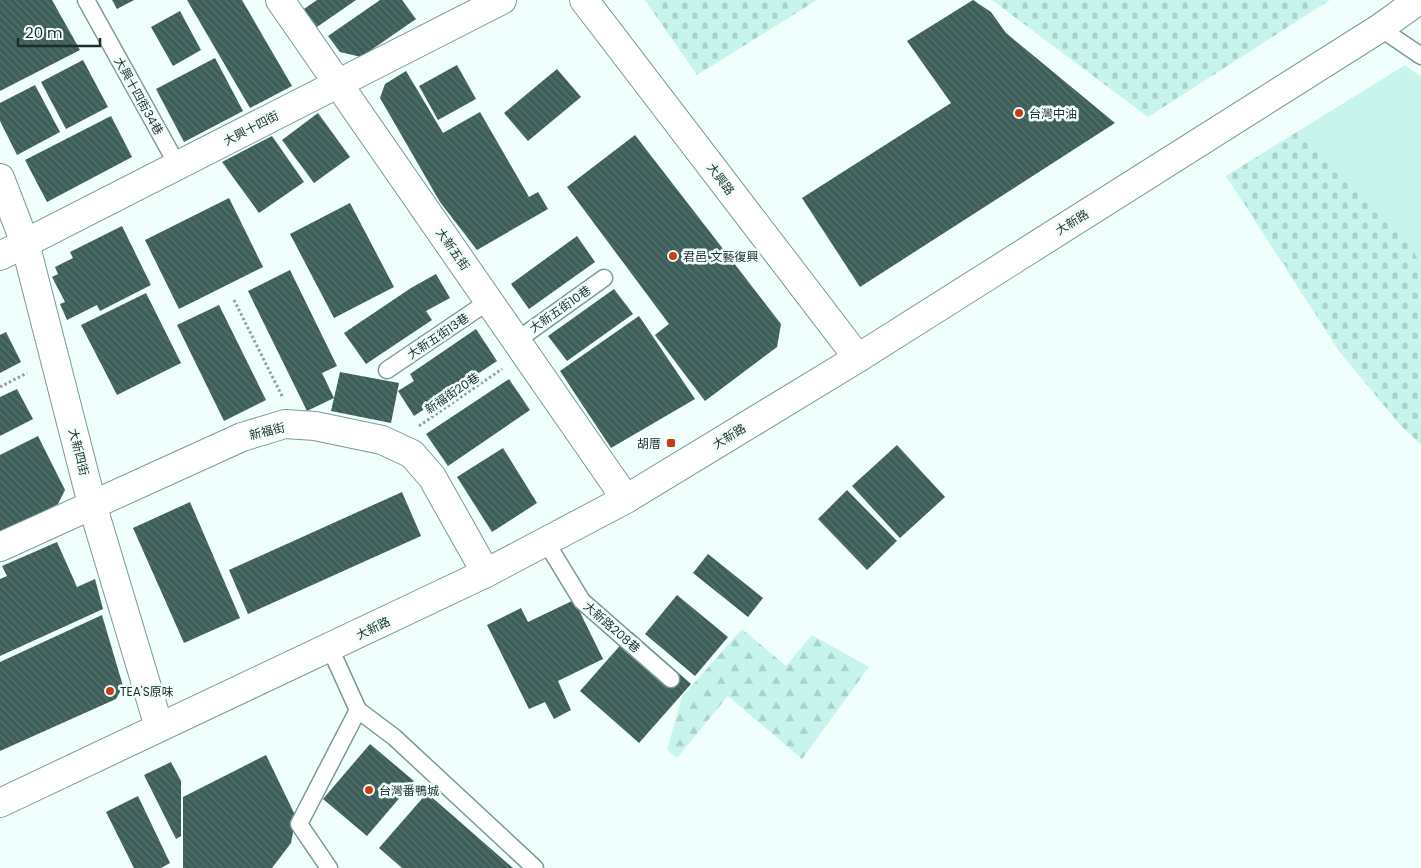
<svg xmlns="http://www.w3.org/2000/svg" width="1421" height="868" viewBox="0 0 1421 868" font-family="Poppins,'Noto Sans TC',sans-serif">
	<style>
		.grass { fill: #c7f4ed }
		.forest { fill: url(#forest-firs) }
		.cemetery { fill: url(#cemetery-stones) }
		.building { fill: url(#building-back-hatch) }
		.lines { fill: none; stroke-linecap: round; stroke-linejoin: round }
		.service-casing { stroke: #799a96; stroke-width: 19 }
		.minor-casing { stroke: #799a96; stroke-width: 30 }
		.tertiary-casing { stroke: #799a96; stroke-width: 30 }
		.secondary-casing { stroke: #799a96; stroke-width: 30 }
		.path { stroke: #92a09e; stroke-width: 3; stroke-dasharray: 2.5 2.5; stroke-linecap: butt }
		.service { stroke: #fff; stroke-width: 16 }
		.minor { stroke: #fff; stroke-width: 28 }
		.tertiary { stroke: #fff; stroke-width: 28 }
		.secondary { stroke: #fff; stroke-width: 28 }
		.poi-dot { fill: #c73e14; stroke: #f0fefc; stroke-width: 2 }
		.labels { text-anchor: middle; dominant-baseline: central; stroke-width: 5; stroke-linejoin: round; paint-order: stroke }
		.street-label { font-size: 12px; fill: #1e2c2a; stroke: #f0fefc }
		.poi-label { font-size: 12px; fill: #1e2c2a; stroke: #f0fefc; text-anchor: start }
	</style>
	<defs>
		<pattern id="forest-firs" width="22" height="20" patternUnits="userSpaceOnUse" patternTransform="scale(1.25)"><rect width="22" height="20" fill="#c7f4ed"/><path d="M5 1l3.5 6h-7zM16 11l3.5 6h-7z" fill="#aad1cb"/></pattern>
		<pattern id="cemetery-stones" width="16" height="16" patternUnits="userSpaceOnUse" patternTransform="scale(1.25)"><rect width="16" height="16" fill="#c7f4ed"/><path d="M2 7V4a2 2 0 0 1 4 0v3zM10 15v-3a2 2 0 0 1 4 0v3z" fill="#aad1cb"/></pattern>
		<pattern id="building-back-hatch" width="6" height="6" patternUnits="userSpaceOnUse" patternTransform="scale(1.25)"><rect width="6" height="6" fill="#3e5e5a"/><path d="M-1 5l2 2M0 0l6 6M5-1l2 2" fill="none" stroke="#57726e"/></pattern>
	</defs>
	<rect width="100%" height="100%" fill="#f0fefc"/>
	<polygon class="grass" points="1405,65 1421,77 1421,444 1402,427 1339,351 1226,176"/>
	<polygon class="forest" points="742,629 786,666 812,635 869,667 802,759 728,696 677,758 667,750 682,697"/>
	<g class="cemetery">
		<polygon points="645,0 817,0 697,75"/>
		<polygon points="992,0 1330,0 1148,117"/>
		<polygon points="1300,130 1336,168 1403,228 1421,267 1421,444 1402,427 1339,351 1272,244 1226,176"/>
	</g>
	<g class="building">
		<polygon points="0,0 52,0 80,50 0,91"/>
		<polygon points="112,0 134,0 117,9"/>
		<polygon points="187,0 242,0 292,86 250,108"/>
		<polygon points="317,0 356,0 317,27 304,9"/>
		<polygon points="380,0 402,0 416,19 361,57 340,52 328,36"/>
		<polygon points="973,0 991,12 1006,33 1115,123 860,287 802,198 951,103 907,41"/>
		<polygon points="180,11 201,50 173,66 151,27"/>
		<polygon points="215,58 243,111 184,142 156,89"/>
		<polygon points="83,60 108,107 66,129 41,82"/>
		<polygon points="457,65 476,99 438,120 419,86"/>
		<polygon points="557,69 581,97 528,141 504,113"/>
		<polygon points="406,71 443,133 480,112 529,197 538,192 548,209 477,250 440,202 380,98 385,84"/>
		<polygon points="35,85 60,132 17,155 0,121 0,103"/>
		<polygon points="318,113 350,157 314,183 282,140"/>
		<polygon points="111,116 132,157 47,202 25,160"/>
		<polygon points="635,135 781,324 777,347 705,401 655,335 669,324 567,187"/>
		<polygon points="272,136 304,182 259,213 222,162"/>
		<polygon points="229,198 263,267 179,309 145,240"/>
		<polygon points="350,203 394,287 334,318 290,234"/>
		<polygon points="122,226 151,285 100,311 97,305 67,320 60,304 65,302 52,277 58,274 55,267 73,258 70,252"/>
		<polygon points="577,236 595,262 529,309 511,284"/>
		<polygon points="290,270 337,366 322,373 334,398 340,372 399,383 391,423 331,411 334,398 307,411 248,291"/>
		<polygon points="436,274 450,298 426,311 432,320 366,364 344,333 411,288"/>
		<polygon points="614,289 633,314 567,361 548,336"/>
		<polygon points="146,293 181,363 117,395 81,325"/>
		<polygon points="219,305 266,400 224,421 177,325"/>
		<polygon points="639,316 695,399 611,448 560,371"/>
		<polygon points="476,329 497,361 414,416 398,391 414,381 410,374"/>
		<polygon points="6,332 21,362 0,373 0,335"/>
		<polygon points="509,379 530,410 448,466 426,434"/>
		<polygon points="17,389 33,419 0,436 0,397"/>
		<polygon points="38,436 65,490 58,504 0,534 0,455"/>
		<polygon points="897,445 945,497 900,538 852,486"/>
		<polygon points="503,448 537,503 492,532 457,477"/>
		<polygon points="847,490 897,541 867,570 818,519"/>
		<polygon points="402,492 421,536 248,614 229,570"/>
		<polygon points="190,502 240,618 184,643 133,528"/>
		<polygon points="57,542 77,587 95,579 103,609 0,656 0,579 7,576 2,566"/>
		<polygon points="708,554 763,598 748,617 693,573"/>
		<polygon points="677,595 728,637 695,676 645,634"/>
		<polygon points="574,600 603,659 558,681 571,710 554,719 545,702 529,709 487,625 521,608 528,622"/>
		<polygon points="102,615 123,686 116,699 0,751 0,662"/>
		<polygon points="632,632 691,684 639,743 580,691"/>
		<polygon points="370,744 414,781 367,836 323,799"/>
		<polygon points="266,755 296,817 291,843 272,868 183,868 183,797"/>
		<polygon points="171,762 181,781 181,836 176,839 144,775"/>
		<polygon points="427,793 513,868 402,868 379,848"/>
		<polygon points="138,796 170,863 161,868 134,868 106,812"/>
	</g>
	<g class="lines">
		<defs>
			<g id="service">
				<polyline points="86,0 178,166"/>
				<polyline points="1380,28 1421,56"/>
				<polyline points="516,341 604,278"/>
				<polyline points="387,370 489,301"/>
				<polyline points="546,542 582,601 671,679"/>
				<polyline points="358,710 394,737 535,868"/>
				<polyline points="329,868 299,824 358,710 330,648"/>
			</g>
			<g id="minor">
				<polyline points="280,0 626,499"/>
				<polyline points="0,178 25,243 92,504 159,727"/>
				<polyline points="0,256 502,0"/>
				<polyline points="0,547 242,437 285,424 315,426 382,440 412,454 432,477 486,573"/>
			</g>
			<polyline id="tertiary" points="584,0 858,358"/>
			<polyline id="secondary" points="0,803 486,573 626,499 858,358 1380,28 1419,0"/>
		</defs>
		<use href="#service" class="service-casing"/>
		<use href="#minor" class="minor-casing"/>
		<use href="#tertiary" class="tertiary-casing"/>
		<use href="#secondary" class="secondary-casing"/>
		<g class="path">
			<polyline points="234,300 283,398"/>
			<polyline points="0,387 27,373"/>
			<polyline points="419,426 502,369"/>
		</g>
		<use href="#service" class="service"/>
		<use href="#minor" class="minor"/>
		<use href="#tertiary" class="tertiary"/>
		<use href="#secondary" class="secondary"/>
	</g>
	<g class="poi-dot">
		<circle cx="1019" cy="113" r="5"/>
		<circle cx="673" cy="256" r="5"/>
		<rect x="666" y="438" width="10" height="10" rx="2.5"/>
		<circle cx="110" cy="691" r="5"/>
		<circle cx="369" cy="790" r="5"/>
	</g>
	<g class="labels">
		<g class="street-label">
			<text transform="translate(139 96) rotate(61)">大興十四街34巷</text>
			<text transform="translate(251 128) rotate(-27)">大興十四街</text>
			<text transform="translate(721 179) rotate(53)">大興路</text>
			<text transform="translate(1072 222) rotate(-32)">大新路</text>
			<text transform="translate(453 249) rotate(55)">大新五街</text>
			<text transform="translate(560 309) rotate(-35)">大新五街10巷</text>
			<text transform="translate(438 336) rotate(-34)">大新五街13巷</text>
			<text transform="translate(452 393) rotate(-34)">新福街20巷</text>
			<text transform="translate(267 431) rotate(-14)">新福街</text>
			<text transform="translate(729 436) rotate(-31)">大新路</text>
			<text transform="translate(79 452) rotate(76)">大新四街</text>
			<text transform="translate(612 627) rotate(41)">大新路208巷</text>
			<text transform="translate(373 628) rotate(-26)">大新路</text>
		</g>
		<g class="poi-label">
			<text x="1029" y="113">台灣中油</text>
			<text x="683" y="256">君邑 文藝復興</text>
			<text x="661" y="443" text-anchor="end">胡厝</text>
			<text x="120" y="691">TEA'S原味</text>
			<text x="379" y="790">台灣番鴨城</text>
		</g>
	</g>
	<path d="M18 38v8h82v-8" fill="none" stroke="#1e2c2a" stroke-width="2.5"/>
	<text x="25" y="38" font-size="15" fill="#1e2c2a" stroke="#f0fefc" stroke-width="4" paint-order="stroke">20 m</text>
</svg>
